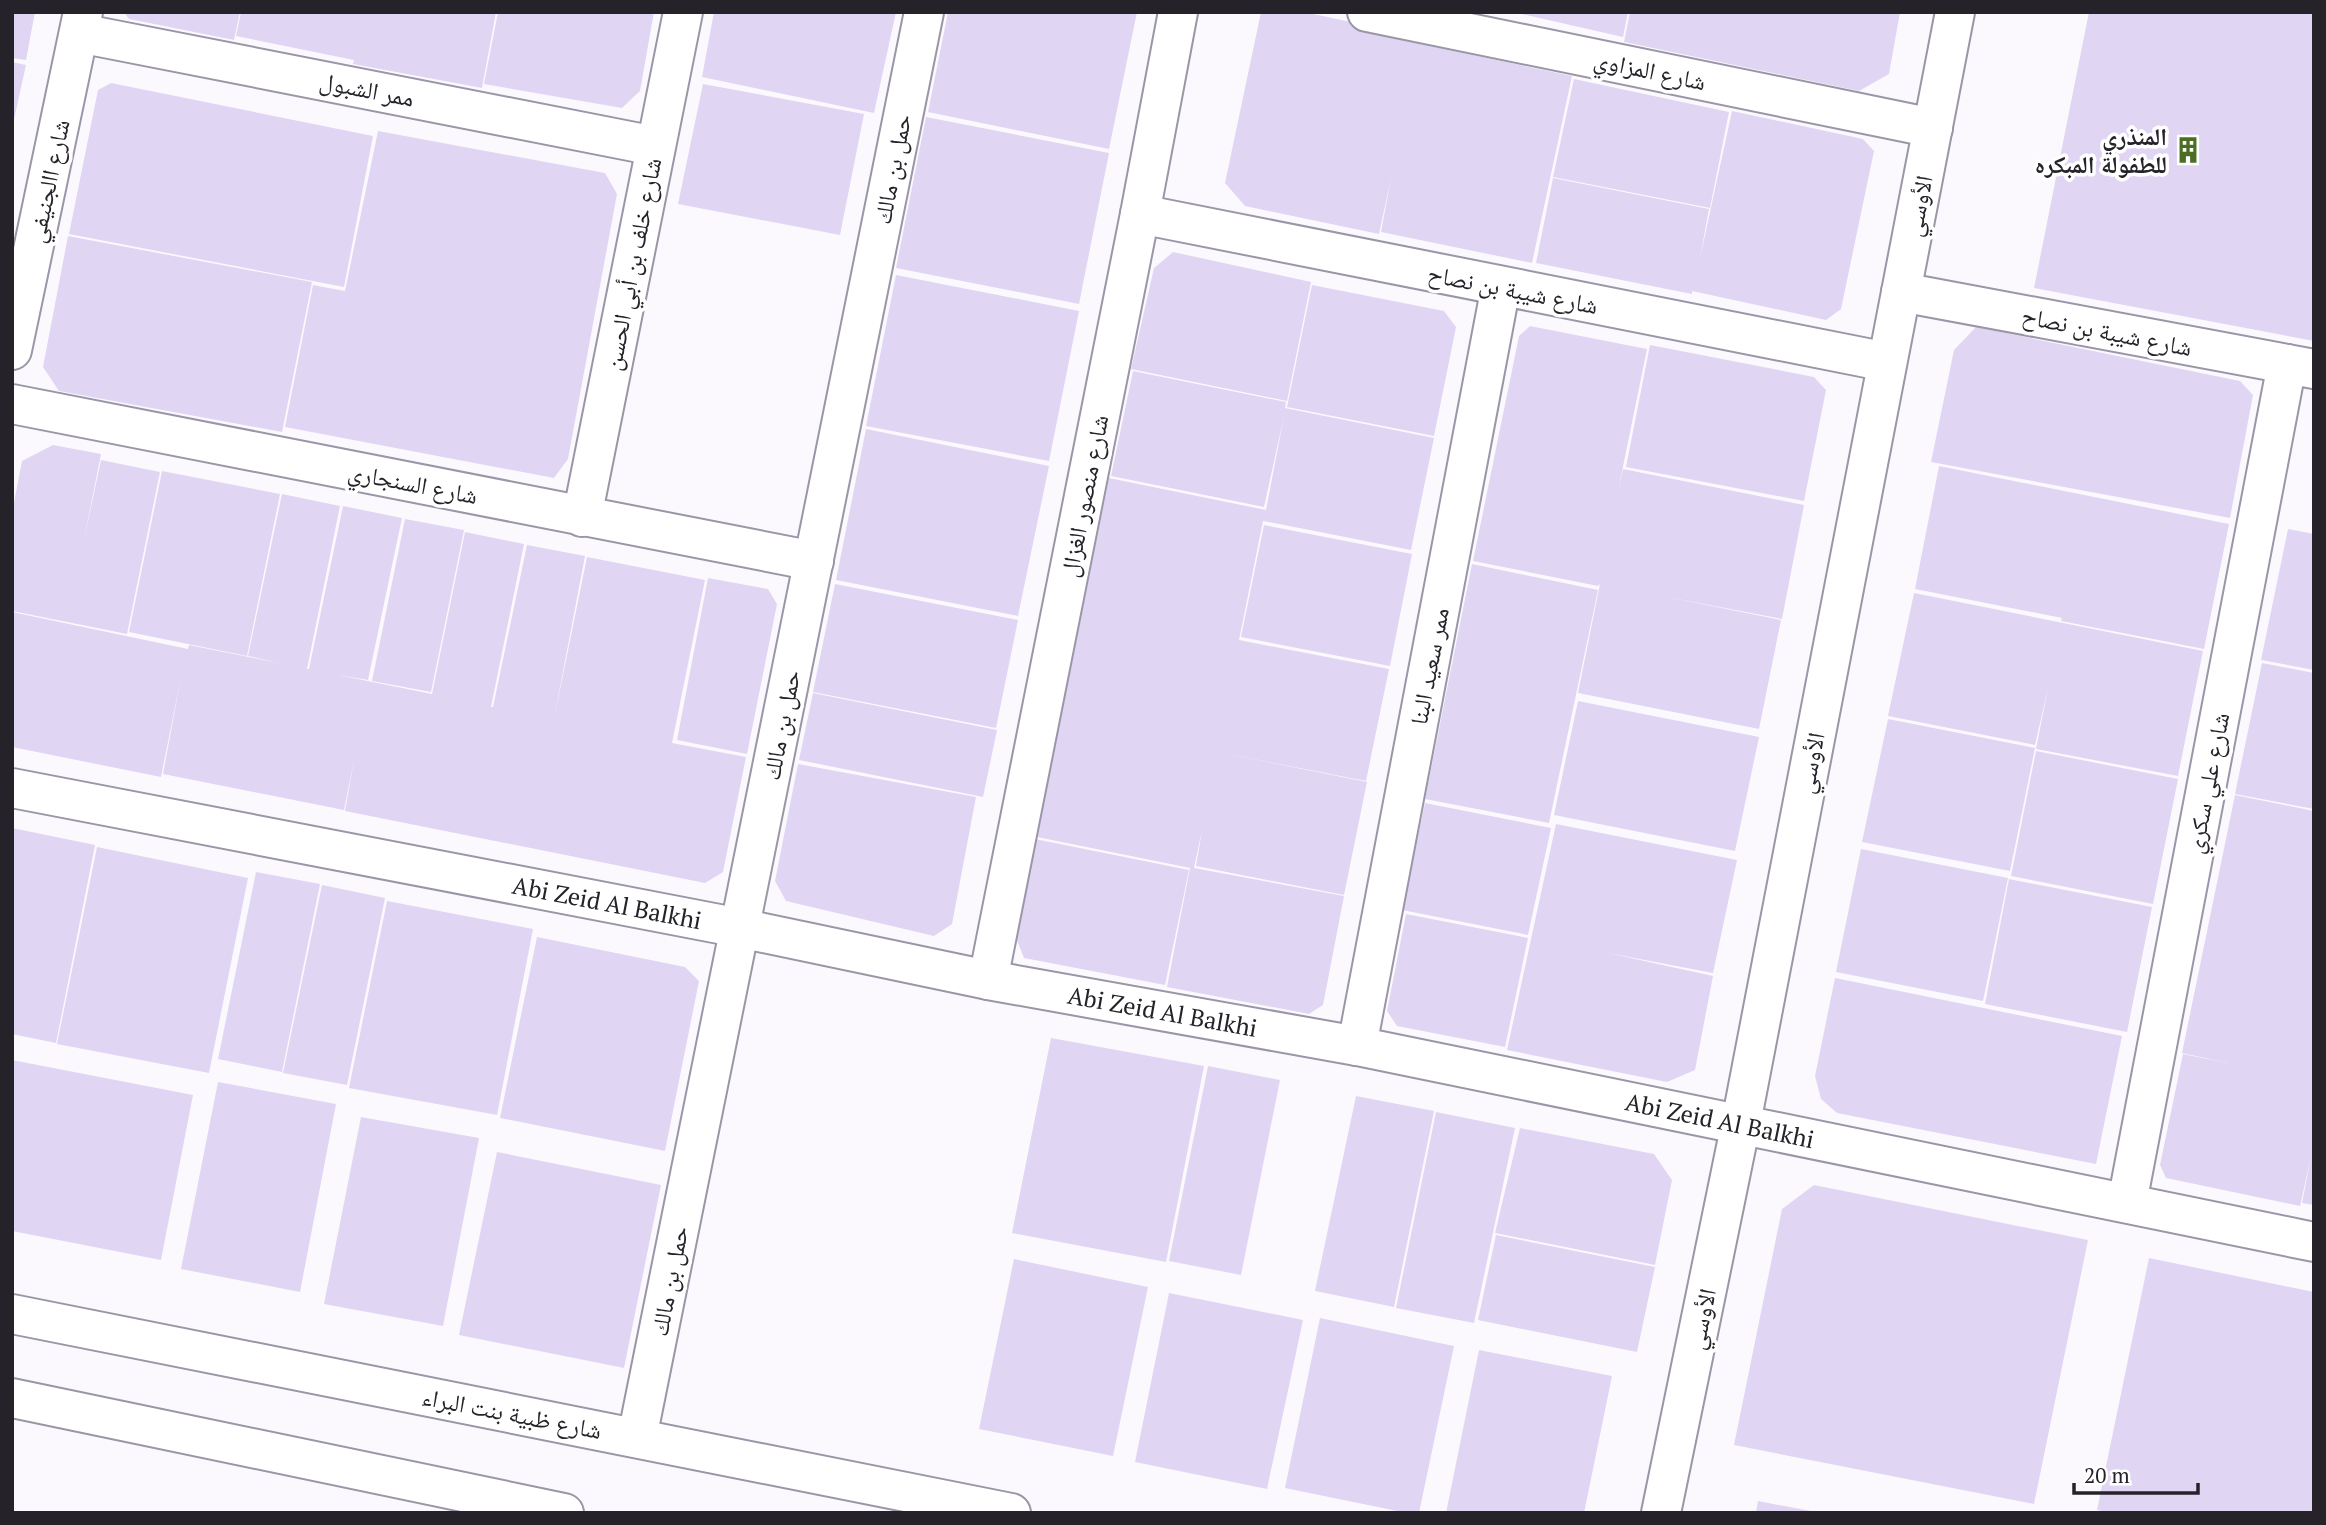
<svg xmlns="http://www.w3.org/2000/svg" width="2326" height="1525" viewBox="0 0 2326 1525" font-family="'PT Serif','Noto Naskh Arabic',serif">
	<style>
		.building { fill: #e0d6f4 }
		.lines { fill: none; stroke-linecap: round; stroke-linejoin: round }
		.street-casing { stroke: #9b96a7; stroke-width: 42 }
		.secondary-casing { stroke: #9b96a7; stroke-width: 42 }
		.street { stroke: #fff; stroke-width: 38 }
		.secondary { stroke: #fff; stroke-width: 38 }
		.labels { text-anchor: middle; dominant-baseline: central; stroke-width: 7; stroke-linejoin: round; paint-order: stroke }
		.street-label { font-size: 24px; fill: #252329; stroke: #fff }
		.poi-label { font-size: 24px; font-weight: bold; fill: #252329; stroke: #fff; text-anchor: end }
	</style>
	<rect width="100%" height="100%" fill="#fbf9fd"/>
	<g class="building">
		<polygon points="12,12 35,12 26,60 12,58"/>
		<polygon points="124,12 240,12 234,40 129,19"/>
		<polygon points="241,12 496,12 482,88 353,64 354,60 236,36"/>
		<polygon points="498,12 654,12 640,91 622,108 484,84"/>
		<polygon points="714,12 896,12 874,113 702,77"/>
		<polygon points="948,12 1137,12 1109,149 928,112"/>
		<polygon points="1261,12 1304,12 1421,37 1420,44 1572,76 1532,263 1381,232 1391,178 1379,234 1245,206 1225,183"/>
		<polygon points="1513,12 1628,12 1623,37"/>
		<polygon points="1630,12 1900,12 1889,74 1859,91 1624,42"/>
		<polygon points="2089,12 2314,12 2314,341 2034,288"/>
		<polygon points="12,62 26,65 13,124 12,124"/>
		<polygon points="1574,79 1729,112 1710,208 1553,177"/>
		<polygon points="111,83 373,136 344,287 69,234 98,90"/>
		<polygon points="703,84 864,114 840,235 678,204"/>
		<polygon points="1732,111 1863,139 1874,151 1841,309 1826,320 1692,291 1692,294 1536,263 1553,178 1709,209 1700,258"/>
		<polygon points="926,117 1109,153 1079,304 896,268"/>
		<polygon points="378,131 605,173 617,194 568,459 554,478 285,427 313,285 345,291"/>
		<polygon points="68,236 312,282 282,432 59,391 43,367"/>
		<polygon points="1173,252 1311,282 1287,401 1131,369 1154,268"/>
		<polygon points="896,275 1079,311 1049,461 866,426"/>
		<polygon points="1312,285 1444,311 1456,327 1434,436 1287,407"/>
		<polygon points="1530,326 1647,349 1617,496 1623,469 1804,505 1782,619 1667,597 1781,620 1759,729 1578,693 1600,584 1598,586 1473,561 1519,336"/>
		<polygon points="1976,327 2240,381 2253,395 2230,518 1931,462 1954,350"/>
		<polygon points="1650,345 1814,377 1826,390 1804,501 1626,467"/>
		<polygon points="1133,371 1286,402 1285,408 1434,438 1411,550 1263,521 1239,640 1389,669 1366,781 1218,752 1367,782 1344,895 1196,866 1202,830 1194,868 1344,896 1323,1005 1309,1014 1167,987 1190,868 1037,837 1109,478 1266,510 1284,416 1264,507 1111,476"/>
		<polygon points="866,429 1049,466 1018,616 836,580"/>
		<polygon points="53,445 101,454 84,540 101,460 160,472 127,634 12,611 12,513 22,461"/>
		<polygon points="1939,466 2229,524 2204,649 2061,621 2062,618 1915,589"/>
		<polygon points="162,471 280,494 247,656 129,632"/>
		<polygon points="282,494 340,506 307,669 309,669 343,506 402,518 368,680 338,675 432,694 465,532 524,544 491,707 493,707 527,545 585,556 554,719 587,557 705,580 672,743 746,757 723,872 705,883 345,811 354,760 344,810 163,774 181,677 161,777 12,747 12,612 188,649 189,645 279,663 248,656"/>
		<polygon points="405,519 464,530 431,692 372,681"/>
		<polygon points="1264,525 1412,554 1390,666 1241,637"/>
		<polygon points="2288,529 2314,534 2314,670 2261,660"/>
		<polygon points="1472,564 1598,590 1549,823 1425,799"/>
		<polygon points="708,578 768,589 777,604 747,754 677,740"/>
		<polygon points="835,584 1018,620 996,728 813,692"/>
		<polygon points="1914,593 2203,651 2178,776 2036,749 2048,688 2035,745 1888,716"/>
		<polygon points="2262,663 2314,673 2314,809 2235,794"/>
		<polygon points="813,693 997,730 983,797 799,760"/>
		<polygon points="1578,701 1759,737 1735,851 1554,815"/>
		<polygon points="1888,719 2035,748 2010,871 1862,842"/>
		<polygon points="2036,751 2178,779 2153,904 2011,876"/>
		<polygon points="798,764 976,797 952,924 934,936 786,901 775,881"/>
		<polygon points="2235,795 2314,811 2314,1205 2302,1203 2311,1157 2300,1206 2166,1178 2160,1165 2183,1054 2228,1063 2182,1053"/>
		<polygon points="1425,803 1551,828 1528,935 1402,910"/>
		<polygon points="1556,824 1737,860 1713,973 1608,953 1713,976 1695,1070 1667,1082 1507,1050"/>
		<polygon points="12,828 95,845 56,1043 12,1034"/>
		<polygon points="1035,839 1189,870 1165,985 1024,958 1016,938"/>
		<polygon points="97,847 248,878 209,1073 57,1044"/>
		<polygon points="1861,849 2008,878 1983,1001 1836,972"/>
		<polygon points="256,872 320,884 282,1072 218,1059"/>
		<polygon points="2009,879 2152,907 2127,1032 1985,1004"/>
		<polygon points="322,885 385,898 347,1085 283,1073"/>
		<polygon points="387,901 533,929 497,1115 349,1088"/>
		<polygon points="1406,914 1528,938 1505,1047 1397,1026 1387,1011"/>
		<polygon points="537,937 685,967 699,981 665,1151 500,1118"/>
		<polygon points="1835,978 2122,1036 2096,1164 1837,1113 1821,1099 1815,1076"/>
		<polygon points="1051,1038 1204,1066 1166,1262 1012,1233"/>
		<polygon points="12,1060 193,1095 161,1260 12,1231"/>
		<polygon points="1208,1066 1280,1080 1241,1275 1169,1261"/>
		<polygon points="218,1082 336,1104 300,1292 181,1269"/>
		<polygon points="1356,1096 1434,1111 1394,1307 1315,1291"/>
		<polygon points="1436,1112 1515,1128 1474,1323 1396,1308"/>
		<polygon points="361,1117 479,1138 443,1326 324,1304"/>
		<polygon points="1520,1128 1654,1154 1672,1180 1655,1265 1495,1233"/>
		<polygon points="497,1152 661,1185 624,1368 459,1335"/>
		<polygon points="1814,1185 2088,1240 2034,1504 1734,1445 1782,1209"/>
		<polygon points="1496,1235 1655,1267 1637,1352 1478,1320"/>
		<polygon points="2149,1258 2314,1292 2314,1513 2112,1513 2097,1510"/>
		<polygon points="1014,1259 1148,1287 1113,1456 979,1429"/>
		<polygon points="1169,1293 1303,1320 1267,1489 1135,1462"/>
		<polygon points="1320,1318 1454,1346 1419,1513 1407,1513 1285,1488"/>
		<polygon points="1479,1350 1612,1376 1584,1513 1446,1513"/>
		<polygon points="1758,1501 1811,1511 1811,1513 1756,1513"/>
	</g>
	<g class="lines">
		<defs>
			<g id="street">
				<polyline points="1367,12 1933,128"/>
				<polyline points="79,33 655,146"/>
				<polyline points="1140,214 1887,362"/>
				<polyline points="1901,292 2314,369"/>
				<polyline points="12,350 83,12"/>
				<polyline points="12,404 814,561"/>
				<polyline points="582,517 683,12"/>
				<path id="s1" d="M12,788L740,928L988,980L1357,1046L2314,1242"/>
				<polyline points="988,980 1140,214 1178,12"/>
				<polyline points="1357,1046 1501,286"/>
				<polyline points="2127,1203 2287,364"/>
				<polyline points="637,1438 924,12"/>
				<polyline points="1661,1513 1741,1123 1955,12"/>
			</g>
			<g id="secondary">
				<polyline points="12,1314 1011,1513"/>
				<polyline points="12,1398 564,1513"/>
			</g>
		</defs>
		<use href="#street" class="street-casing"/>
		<use href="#secondary" class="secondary-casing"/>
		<use href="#street" class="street"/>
		<use href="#secondary" class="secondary"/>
	</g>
	<defs>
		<symbol id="building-bare" viewBox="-9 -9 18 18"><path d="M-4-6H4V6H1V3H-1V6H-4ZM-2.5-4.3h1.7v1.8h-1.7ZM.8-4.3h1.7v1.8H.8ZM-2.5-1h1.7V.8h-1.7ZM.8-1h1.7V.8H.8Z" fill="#4c6d24" stroke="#fff" stroke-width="2.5" paint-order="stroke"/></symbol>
	</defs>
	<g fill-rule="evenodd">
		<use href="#building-bare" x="2169" y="131" width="38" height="38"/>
	</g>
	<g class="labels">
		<g class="street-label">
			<text transform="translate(1650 70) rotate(12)">شارع المزاوي</text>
			<text transform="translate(367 89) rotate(11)">ممر الشبول</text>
			<text transform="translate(892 169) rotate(-79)">حمل بن مالك</text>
			<text transform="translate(48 181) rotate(-78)">شارع االجنيفي</text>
			<text transform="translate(1918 206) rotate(-79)">الأوسي</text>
			<text transform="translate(632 264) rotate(-79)">شارع خلف بن أبي الحسن</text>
			<text transform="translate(1513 289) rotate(11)">شارع شيبة بن نصاح</text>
			<text transform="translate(2107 331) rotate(11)">شارع شيبة بن نصاح</text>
			<text transform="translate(413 483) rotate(11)">شارع السنجاري</text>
			<text transform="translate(1084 496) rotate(-79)">شارع منصور الغزال</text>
			<text transform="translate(1429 666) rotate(-79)">ممر سعيد البنا</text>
			<text transform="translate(781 725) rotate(-79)">حمل بن مالك</text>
			<text transform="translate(1810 763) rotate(-79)">الأوسي</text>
			<text transform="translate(2207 783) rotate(-79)">شارع علي سكري</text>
			<text stroke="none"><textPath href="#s1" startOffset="606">Abi Zeid Al Balkhi</textPath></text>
			<text stroke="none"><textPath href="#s1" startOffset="1172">Abi Zeid Al Balkhi</textPath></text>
			<text stroke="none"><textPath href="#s1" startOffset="1740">Abi Zeid Al Balkhi</textPath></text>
			<text transform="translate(669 1281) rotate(-79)">حمل بن مالك</text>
			<text transform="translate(1701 1319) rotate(-78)">الأوسي</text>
			<text transform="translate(512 1413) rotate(11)">شارع ظبية بنت البراء</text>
		</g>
		<g class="poi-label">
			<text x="2167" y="136">المنذري<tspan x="2167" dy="28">للطفولة المبكره</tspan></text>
		</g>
	</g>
	<rect width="2326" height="1525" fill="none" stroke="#252329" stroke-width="28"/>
	<path d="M2074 1483v10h124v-10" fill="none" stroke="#252329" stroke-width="3.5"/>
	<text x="2084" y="1483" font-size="21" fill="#252329" stroke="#ffffff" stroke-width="5" paint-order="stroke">20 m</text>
</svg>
